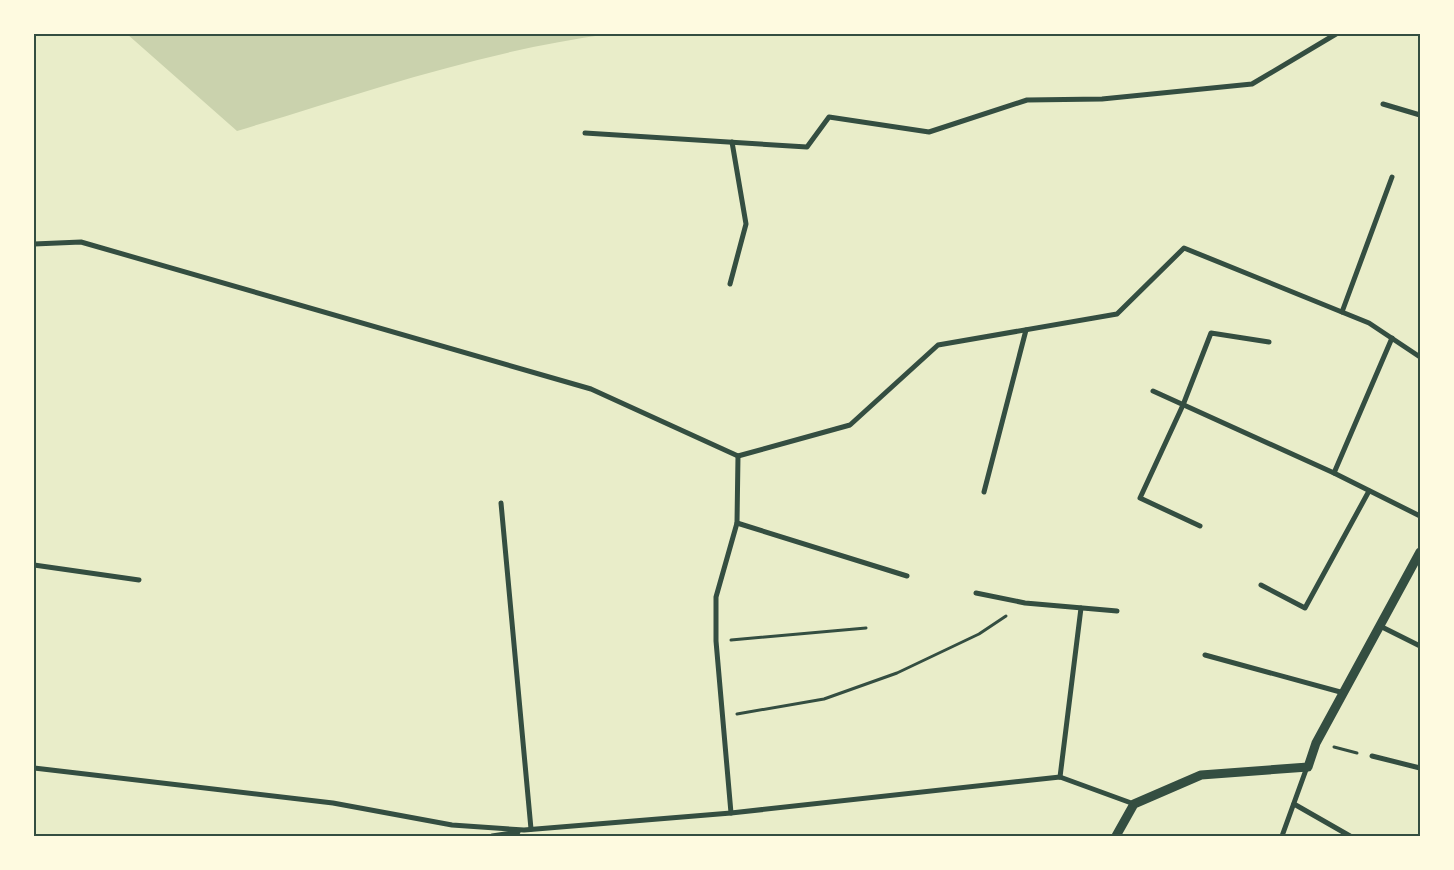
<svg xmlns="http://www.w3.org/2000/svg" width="1454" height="870" viewBox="0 0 1454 870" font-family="'Noto Sans',sans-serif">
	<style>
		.green { fill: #cad2ad }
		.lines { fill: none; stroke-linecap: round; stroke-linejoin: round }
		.path { stroke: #344e41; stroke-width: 3 }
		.minor { stroke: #344e41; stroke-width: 5 }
		.tertiary { stroke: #344e41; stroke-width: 9 }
		.neatline { fill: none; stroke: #344e41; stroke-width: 2 }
	</style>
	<rect width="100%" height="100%" fill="#e9edc9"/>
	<path class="green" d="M127,34H609C482,51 359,94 237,131Z"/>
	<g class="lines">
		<g class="path">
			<polyline points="731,640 866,628"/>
			<polyline points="737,714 824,699 897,673 979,634 1006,616"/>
			<polyline points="1334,747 1357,753"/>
		</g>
		<g class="minor">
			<polyline points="1383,104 1420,115"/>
			<polyline points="585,133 807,147 829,117 929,132 1027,100 1102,99 1252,84 1336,34"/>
			<polyline points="34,244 81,242 591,389 738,456 850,425 938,345 1117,314 1184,248 1369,323 1420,357"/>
			<polyline points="730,284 746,224 732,142"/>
			<polyline points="1342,312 1392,177"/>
			<polyline points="1153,391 1334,473 1420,516"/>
			<polyline points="1334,473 1392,338"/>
			<polyline points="984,492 1026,330"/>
			<polyline points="501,503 531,829"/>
			<polyline points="737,523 907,576"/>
			<polyline points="1200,526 1140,498 1183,405 1211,333 1269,342"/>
			<polyline points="34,565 139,580"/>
			<polyline points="1261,585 1305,608 1369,491"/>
			<polyline points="976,593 1025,603 1117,611"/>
			<polyline points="1380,626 1420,646"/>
			<polyline points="1205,655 1344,693"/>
			<polyline points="1372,756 1420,768"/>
			<polyline points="34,768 333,803 452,825 524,830 731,813 1060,777 1134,804"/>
			<polyline points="1060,777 1081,608"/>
			<polyline points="1294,804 1350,836"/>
			<polyline points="731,813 716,641 716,597 737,523 738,456"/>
			<polyline points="492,836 518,832"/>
			<polyline points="1282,836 1307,767"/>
		</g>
		<polyline class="tertiary" points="1116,836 1134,804 1201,775 1308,767 1316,743 1420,552"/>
	</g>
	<rect width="1454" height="870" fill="none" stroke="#fefae0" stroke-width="70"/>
	<rect x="35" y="35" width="1384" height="800" class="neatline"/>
</svg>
